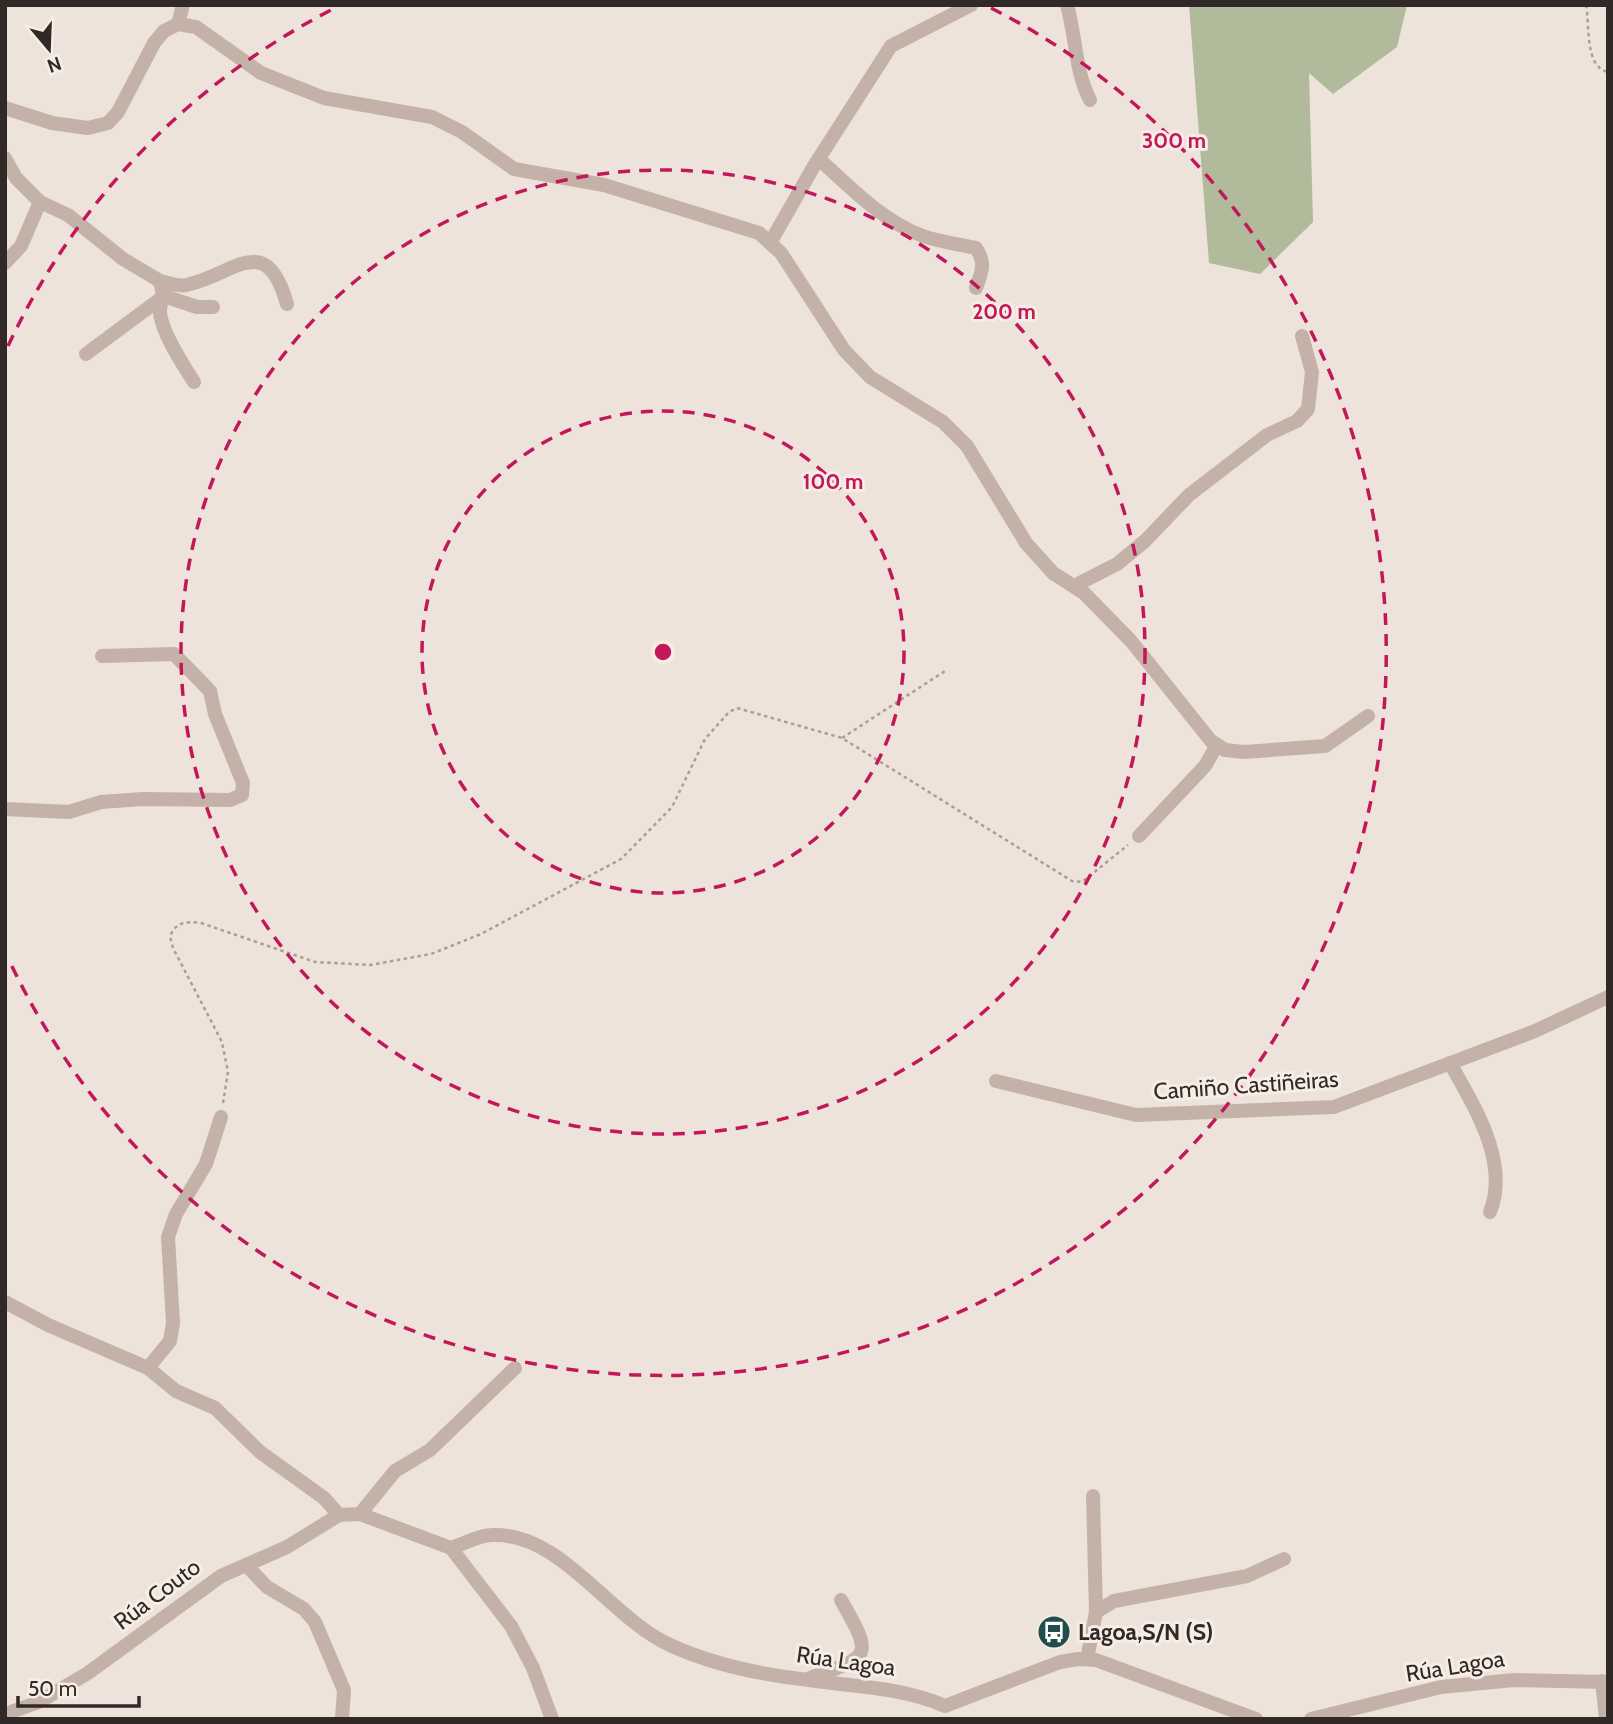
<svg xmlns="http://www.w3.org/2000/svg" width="1613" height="1724" viewBox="0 0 1613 1724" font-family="Cabin,sans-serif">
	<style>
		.green { fill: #b2ba9c }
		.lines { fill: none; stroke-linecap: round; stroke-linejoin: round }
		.path { stroke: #af9c92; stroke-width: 2.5; stroke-dasharray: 3.5 3.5; stroke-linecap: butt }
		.minor { stroke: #c4b2a8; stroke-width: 14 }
		.ring { fill: none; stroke: #c2185b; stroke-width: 3.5; stroke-dasharray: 12 9 }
		.labels { text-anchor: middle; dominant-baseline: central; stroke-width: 6; stroke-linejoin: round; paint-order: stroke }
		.street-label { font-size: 23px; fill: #312927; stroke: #f6ede5 }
		.poi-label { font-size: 23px; font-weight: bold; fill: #312927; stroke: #f6ede5; text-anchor: start }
		.centre { fill: #c2185b; stroke: #f6ede5; stroke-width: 3.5 }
		.ring-label { font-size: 21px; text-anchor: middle; font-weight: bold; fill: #c2185b; stroke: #f6ede5; stroke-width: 6; stroke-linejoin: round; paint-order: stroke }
	</style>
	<rect width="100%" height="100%" fill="#ede3da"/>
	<polygon class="green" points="1189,5 1407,5 1397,47 1333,94 1309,73 1313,222 1260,274 1209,263"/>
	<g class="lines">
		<g class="path">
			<path d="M1586,5C1590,24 1584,67 1608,72"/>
			<polyline points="842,738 945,671"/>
			<path d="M223,1103L228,1072L222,1042L173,948L170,937C175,922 186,921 201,923L315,962L370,965L431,954L481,934L621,859L672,807L705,739L729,712L737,708L842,738L1072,881L1082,882L1128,845"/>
		</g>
		<g class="minor">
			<path d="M1067,5C1076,37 1075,71 1090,100"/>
			<polyline points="178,24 183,5"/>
			<polyline points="5,108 52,123 88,128 108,123 118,112 154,43 164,31 178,24 196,27 261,73 324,98 432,117 462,132 514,169 604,185 759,233 781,253 844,350 870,377 943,422 967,446 1026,543 1053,573 1084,593 1131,641 1211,741 1225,750 1244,752 1325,746 1368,716"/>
			<path d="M5,158L16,178L40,202L68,215L123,259L160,281C165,299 160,299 160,313C162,333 183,365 194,382"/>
			<path d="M819,159C849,186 883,222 923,236C940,242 959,244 976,248C986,263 982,272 976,288"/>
			<polyline points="770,243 814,166 891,46 971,5"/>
			<polyline points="5,263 21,246 40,202"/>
			<path d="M160,281C168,283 179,287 186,285C234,275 266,229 287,304"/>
			<polyline points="86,354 164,296 197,307 213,307"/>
			<polyline points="1074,586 1117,564 1145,541 1189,495 1267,435 1297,421 1308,409 1312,372 1302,336"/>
			<polyline points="5,809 69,812 101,802 143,799 230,800 242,795 243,783 215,714 210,691 174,654 102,656"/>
			<polyline points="1139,836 1205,766 1217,745"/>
			<path d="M1450,1063C1474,1106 1510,1162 1490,1212"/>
			<polyline points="996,1081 1136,1115 1334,1107 1535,1031 1608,997"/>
			<polyline points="5,1302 48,1325 148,1368 176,1391 215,1408 260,1452 324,1498 339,1515 360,1514 451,1548 511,1626 533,1668 552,1719"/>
			<polyline points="148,1368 170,1341 173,1323 168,1237 176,1214 206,1164 221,1117"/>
			<polyline points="360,1514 395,1471 430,1450 515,1368"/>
			<path d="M451,1548C464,1544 479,1535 492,1535C561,1532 610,1618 670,1645C711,1664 764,1675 809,1680C856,1687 901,1687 945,1706L1060,1662L1078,1659L1096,1660L1256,1719"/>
			<polyline points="246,1565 267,1587 304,1609 315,1622 344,1690 342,1719"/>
			<polyline points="1096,1612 1114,1601 1247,1576 1284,1559"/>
			<polyline points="1087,1659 1096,1612 1093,1496"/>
			<path d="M810,1678C871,1656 874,1658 841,1600"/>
			<polyline points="1602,1681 1606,1719"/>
			<polyline points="5,1714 39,1702 88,1673 221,1576 287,1547 339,1515"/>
			<polyline points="1311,1719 1441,1687 1514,1680 1608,1682"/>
		</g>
	</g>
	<g class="ring">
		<circle cx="663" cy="652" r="241"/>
		<circle cx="663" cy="652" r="482"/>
		<path d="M8 346A723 723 0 0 1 335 8M991 8A723 723 0 1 1 8 958"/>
	</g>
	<defs>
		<symbol id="bus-disc" viewBox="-11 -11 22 22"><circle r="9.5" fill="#224d4d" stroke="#f6ede5"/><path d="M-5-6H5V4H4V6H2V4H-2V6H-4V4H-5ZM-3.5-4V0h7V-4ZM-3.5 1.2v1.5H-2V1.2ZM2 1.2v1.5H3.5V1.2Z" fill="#fff"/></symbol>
	</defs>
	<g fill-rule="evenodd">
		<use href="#bus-disc" x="1035" y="1613" width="38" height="38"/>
	</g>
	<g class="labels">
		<g class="street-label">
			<text transform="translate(1246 1085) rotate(-4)">Camiño Castiñeiras</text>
			<text transform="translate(157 1594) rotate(-37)">Rúa Couto</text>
			<text transform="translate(846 1661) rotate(8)">Rúa Lagoa</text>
			<text transform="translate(1455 1666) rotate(-9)">Rúa Lagoa</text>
		</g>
		<g class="poi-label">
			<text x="1078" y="1632">Lagoa,S/N (S)</text>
		</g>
	</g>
	<circle cx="663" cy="652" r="10" class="centre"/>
	<g class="ring-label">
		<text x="1174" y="148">300 m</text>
		<text x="1004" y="319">200 m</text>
		<text x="833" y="489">100 m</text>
	</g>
	<rect width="1613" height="1724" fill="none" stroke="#312927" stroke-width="14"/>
	<g transform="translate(49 49) rotate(161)" stroke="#f6ede5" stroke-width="5" paint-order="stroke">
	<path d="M0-5L12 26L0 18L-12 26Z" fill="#312927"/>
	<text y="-10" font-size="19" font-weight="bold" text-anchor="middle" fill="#312927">N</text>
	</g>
	<path d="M18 1696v10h121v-10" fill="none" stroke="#312927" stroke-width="3.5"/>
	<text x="28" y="1696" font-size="21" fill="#312927" stroke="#f6ede5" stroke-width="5" paint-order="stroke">50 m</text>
</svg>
